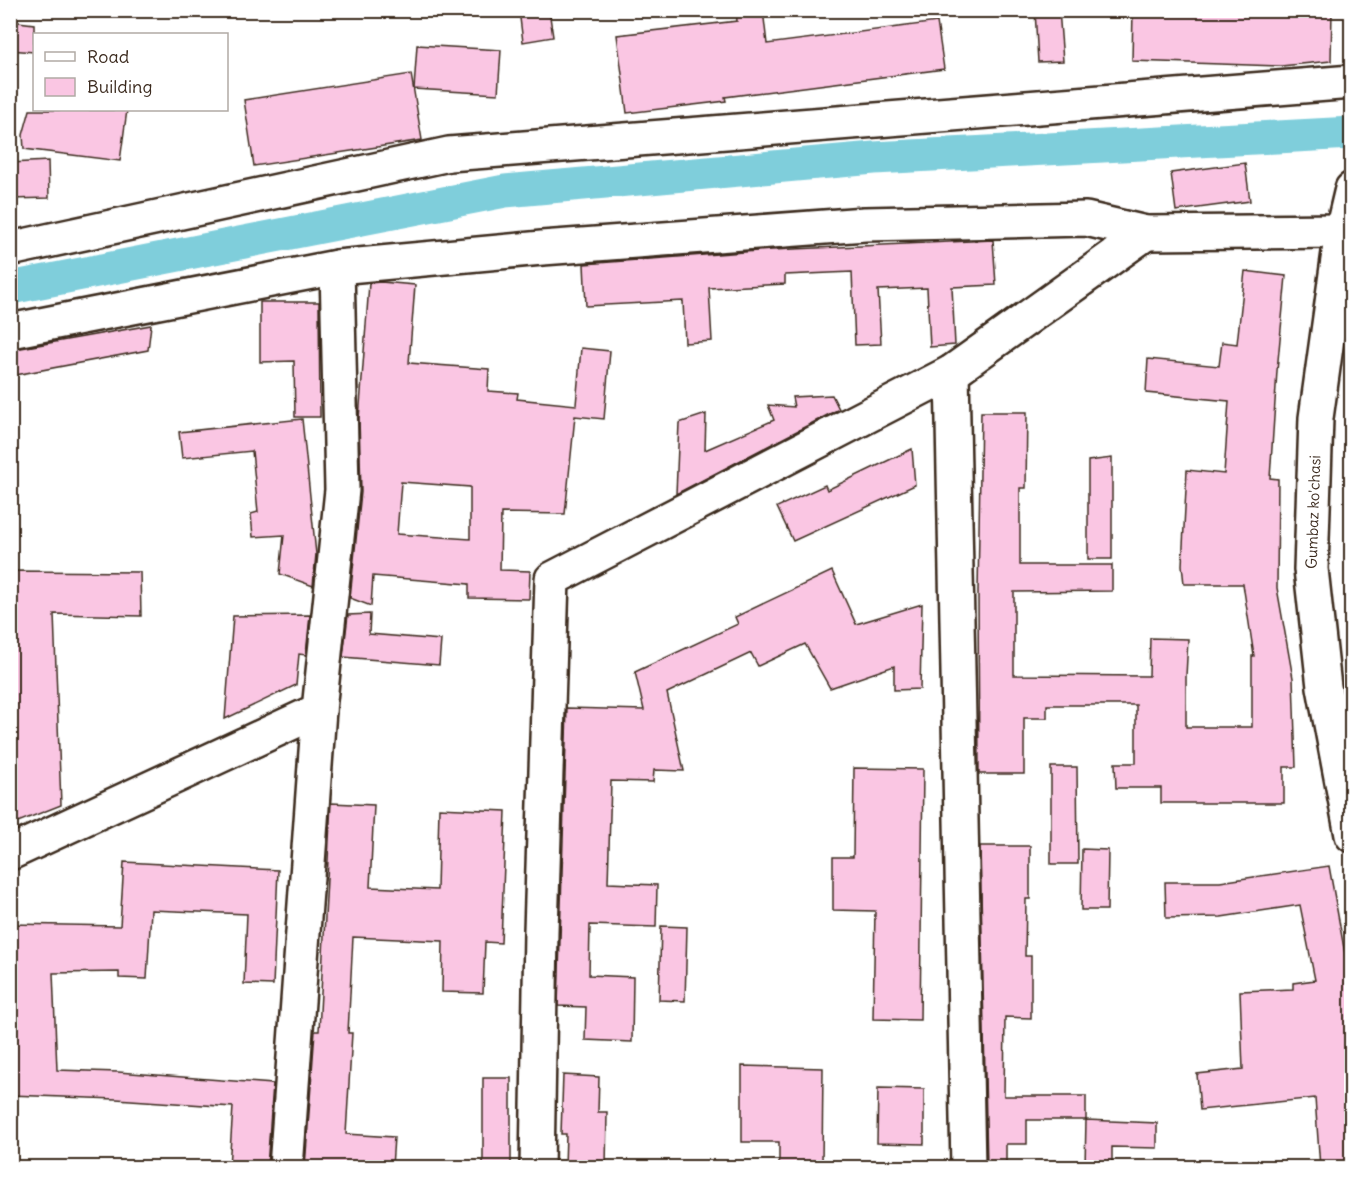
<svg xmlns="http://www.w3.org/2000/svg" width="1362" height="1178" viewBox="0 0 1362 1178" font-family="Delius,sans-serif">
	<style>
		.lines { fill: none; stroke-linecap: round; stroke-linejoin: round }
		.canal { stroke: #7fcedb; stroke-width: 33 }
		.building { fill: #fac6e3; stroke: #3b2a1e; stroke-width: 1.5; fill-rule: evenodd }
		.street-casing { stroke: #3b2a1e; stroke-width: 38 }
		.secondary-casing { stroke: #3b2a1e; stroke-width: 38 }
		.street { stroke: #fff; stroke-width: 33 }
		.secondary { stroke: #fff; stroke-width: 33 }
		.labels { text-anchor: middle; dominant-baseline: central; stroke-width: 6; stroke-linejoin: round; paint-order: stroke }
		.street-label { font-size: 15px; fill: #3b2a1e; stroke: #fff }
	</style>
	<rect width="100%" height="100%" fill="#fff"/>
	<filter id="ink" filterUnits="userSpaceOnUse"><feTurbulence type="fractalNoise" baseFrequency=".0167" numOctaves="2"/><feDisplacementMap in="SourceGraphic" scale="12" xChannelSelector="R" yChannelSelector="G"/><feConvolveMatrix kernelMatrix="1 2 1 2 8 2 1 2 1" color-interpolation-filters="sRGB"/></filter>
	<g filter="url(#ink)">
		<g class="lines">
			<polyline class="canal" points="10,288 505,191 874,158 1352,133"/>
		</g>
		<g class="building">
			<polygon points="519,10 549,10 553,37 523,42"/>
			<polygon points="736,10 763,10 767,44 937,22 944,69 725,97 726,101 627,113 617,35 737,21"/>
			<polygon points="1035,10 1059,10 1063,61 1038,62"/>
			<polygon points="1133,10 1332,10 1331,61 1281,66 1132,61"/>
			<polygon points="10,21 34,24 34,52 10,50"/>
			<polygon points="417,45 501,50 498,94 414,89"/>
			<polygon points="411,74 422,140 254,166 244,100"/>
			<polygon points="30,110 127,110 120,161 24,149 23,135"/>
			<polygon points="48,161 49,198 10,199 10,163"/>
			<polygon points="1245,163 1250,201 1176,211 1171,173"/>
			<polygon points="993,240 996,285 952,287 955,345 930,347 927,288 878,290 881,344 855,345 852,272 785,275 785,284 709,288 712,341 685,343 683,301 586,306 584,264 772,250"/>
			<polygon points="1245,271 1286,276 1277,371 1270,478 1278,479 1277,588 1293,678 1296,767 1284,767 1284,803 1161,803 1161,788 1116,788 1115,763 1136,763 1136,705 1047,705 1047,718 1024,718 1024,774 979,774 978,592 981,412 1027,412 1026,488 1020,488 1020,565 1112,565 1112,591 1014,592 1014,675 1149,676 1150,638 1188,639 1186,676 1186,727 1252,727 1252,656 1254,656 1243,584 1184,584 1182,565 1187,470 1224,474 1229,401 1146,393 1148,359 1219,366 1222,342 1237,344"/>
			<path d="M381,282L415,285L409,363L489,369L488,391L518,393L517,399L576,405L581,348L610,351L604,419L575,416L565,514L501,513L500,570L530,571L529,599L469,598V584L373,576L371,606L350,598L361,492L359,419L368,298L369,283ZM401,482L470,487V539L397,534Z"/>
			<polygon points="260,302 319,302 320,417 295,417 294,361 260,362"/>
			<polygon points="151,325 148,350 10,376 10,350"/>
			<polygon points="832,395 839,409 676,494 679,423 706,414 705,450 774,420 768,405 794,407 792,397"/>
			<polygon points="302,419 316,554 313,586 280,574 284,535 253,537 251,514 258,512 252,451 182,458 179,432"/>
			<polygon points="912,449 915,485 793,541 777,507 825,485 827,490"/>
			<polygon points="1112,458 1112,559 1088,559 1088,461"/>
			<polygon points="10,571 140,572 141,616 54,614 61,805 13,824 10,712"/>
			<polygon points="832,571 856,624 922,604 920,689 894,690 894,666 830,688 805,644 758,666 751,653 667,693 684,771 654,770 653,782 611,781 608,883 657,885 656,927 590,925 589,975 633,977 632,1042 585,1040 586,1007 558,1006 567,708 644,710 635,672 738,624 735,617"/>
			<polygon points="370,614 369,634 441,640 439,665 343,657 348,615"/>
			<polygon points="310,615 306,655 299,654 296,685 225,719 233,616"/>
			<polygon points="1051,767 1077,767 1078,864 1051,864"/>
			<polygon points="854,768 923,769 920,1020 873,1019 875,911 833,910 833,857 853,857"/>
			<polygon points="331,803 374,805 370,887 437,890 439,808 506,811 501,943 485,942 483,993 442,992 443,941 353,937 348,1033 352,1033 346,1134 394,1137 392,1167 305,1167 315,1031 319,1031"/>
			<polygon points="980,846 1030,846 1030,899 1026,899 1025,956 1031,956 1031,1018 1005,1017 1004,1096 1086,1096 1086,1120 1027,1120 1027,1144 1006,1144 1006,1167 987,1167"/>
			<polygon points="1082,849 1108,850 1107,910 1081,910"/>
			<polygon points="124,862 278,870 273,985 244,984 247,914 151,910 147,979 119,978 119,972 53,973 57,1070 118,1072 273,1084 267,1167 229,1167 233,1107 116,1099 10,1095 10,924 120,926"/>
			<polygon points="1329,866 1352,992 1352,1121 1346,1121 1349,1167 1320,1167 1315,1098 1200,1110 1197,1074 1243,1069 1240,991 1293,989 1293,983 1315,980 1300,905 1221,917 1166,918 1165,882 1220,882"/>
			<polygon points="661,926 687,927 685,1001 659,1000"/>
			<polygon points="742,1066 823,1068 822,1164 779,1164 779,1142 742,1142"/>
			<polygon points="563,1075 599,1077 598,1112 607,1112 606,1167 565,1167 566,1134 561,1134"/>
			<rect x="483" y="1078" width="28" height="89"/>
			<polygon points="878,1088 924,1089 924,1144 877,1143"/>
			<polygon points="1086,1120 1157,1123 1157,1148 1112,1147 1112,1167 1085,1167"/>
		</g>
		<g class="lines">
			<defs>
				<g id="street">
					<polyline points="10,249 449,154 1352,82"/>
					<polyline points="10,331 337,267 542,248 865,224 1086,219 1146,233 1342,231"/>
					<polyline points="952,372 968,1168"/>
					<polyline points="10,853 319,710 342,490 337,267"/>
					<polyline points="286,1168 319,710"/>
					<polyline points="537,1168 541,931 552,579 952,372 1146,233"/>
				</g>
				<polyline id="secondary" points="1352,189 1342,231 1316,418 1311,569 1324,687 1352,835"/>
			</defs>
			<use href="#street" class="street-casing"/>
			<use href="#secondary" class="secondary-casing"/>
			<use href="#street" class="street"/>
			<use href="#secondary" class="secondary"/>
		</g>
	</g>
	<g class="labels">
		<g class="street-label">
			<text transform="translate(1313 512) rotate(-88)">Gumbaz ko'chasi</text>
		</g>
	</g>
	<rect width="1362" height="1178" fill="none" stroke="#fff" stroke-width="36"/>
	<rect x="18" y="18" width="1326" height="1142" fill="none" stroke="#3b2a1e" stroke-width="2" filter="url(#ink)"/>
	<rect x="33" y="33" width="195" height="78" fill="#ffffff" stroke="#b1aaa5" stroke-width="1.5"/>
	<rect x="45" y="52" width="30" height="9" fill="#ffffff" stroke="#b1aaa5" stroke-width="1.5"/>
	<text x="87" y="63" font-size="18" fill="#3b2a1e">Road</text>
	<rect x="45" y="78" width="30" height="18" fill="#fac6e3" stroke="#b1aaa5" stroke-width="1.5"/>
	<text x="87" y="93" font-size="18" fill="#3b2a1e">Building</text>
</svg>
